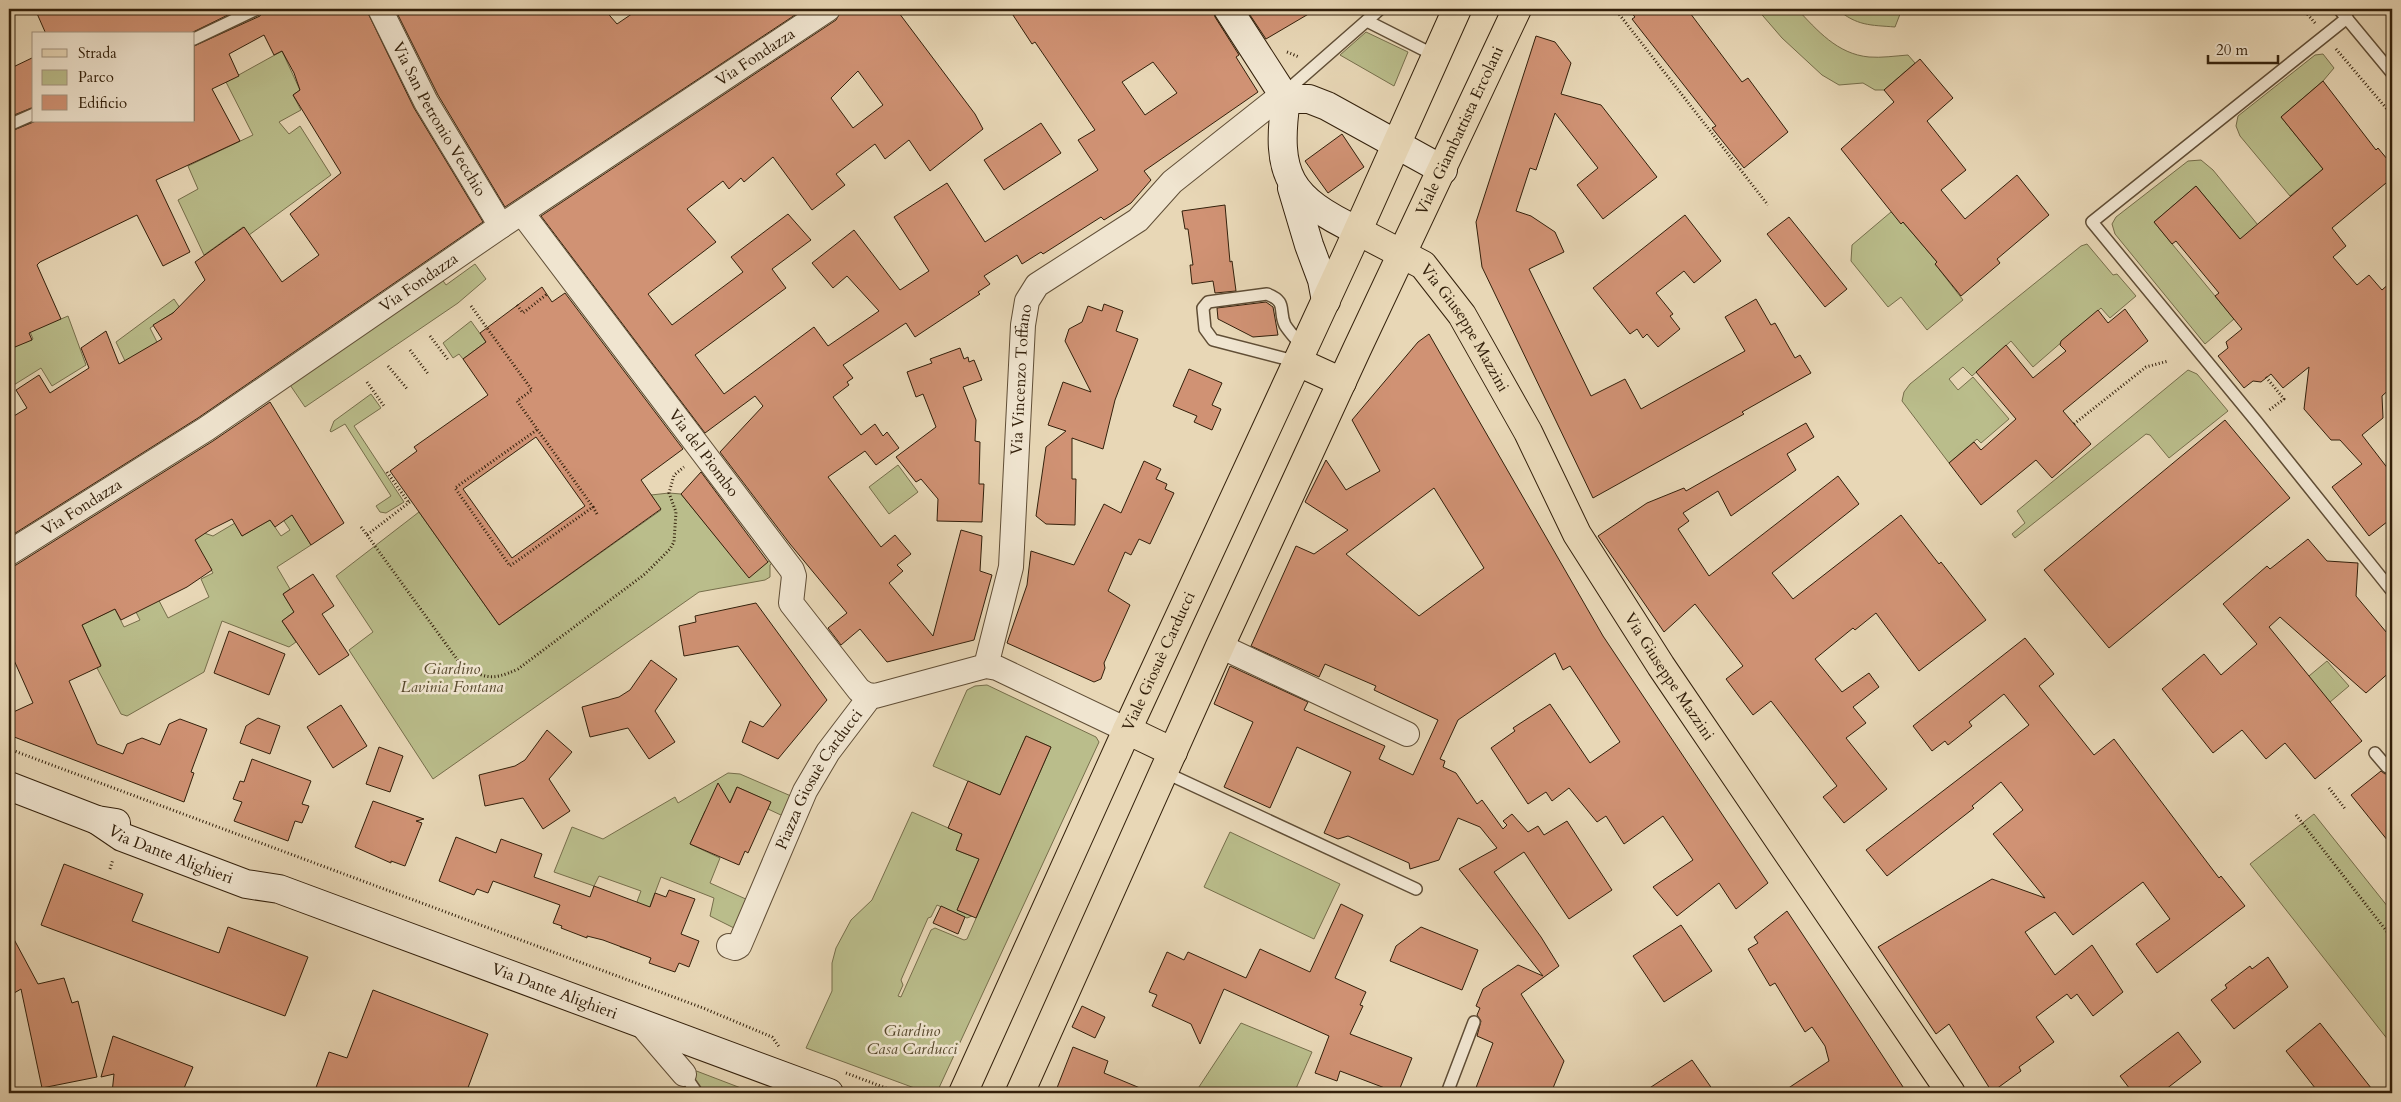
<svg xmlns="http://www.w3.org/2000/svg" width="2401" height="1102" viewBox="0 0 2401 1102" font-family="Cardo,serif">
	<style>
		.green { fill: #babd8b; stroke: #766e4b }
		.building { fill: #d09274; stroke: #33200b; fill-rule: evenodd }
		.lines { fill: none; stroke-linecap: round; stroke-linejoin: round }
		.lane-casing { stroke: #604e36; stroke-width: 14 }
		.street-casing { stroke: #604e36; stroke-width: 26 }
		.secondary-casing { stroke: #33200b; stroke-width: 30 }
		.primary-casing { stroke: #33200b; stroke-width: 30 }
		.path { stroke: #33200b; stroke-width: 3; stroke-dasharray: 1 2.5; stroke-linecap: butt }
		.lane { stroke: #f0e5d0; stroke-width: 11 }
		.street { stroke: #f0e5d0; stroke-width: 24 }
		.secondary { stroke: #f0e5d0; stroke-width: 28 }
		.primary { stroke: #e8d7b6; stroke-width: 28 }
		.labels { text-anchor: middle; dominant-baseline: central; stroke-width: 5; stroke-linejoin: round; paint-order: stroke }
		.street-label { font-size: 16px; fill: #33200b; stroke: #f0e5d0 }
		.park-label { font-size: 16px; font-style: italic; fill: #55472b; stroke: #f0e5d0 }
	</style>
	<rect width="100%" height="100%" fill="#e8d7b6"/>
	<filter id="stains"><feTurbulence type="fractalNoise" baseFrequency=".004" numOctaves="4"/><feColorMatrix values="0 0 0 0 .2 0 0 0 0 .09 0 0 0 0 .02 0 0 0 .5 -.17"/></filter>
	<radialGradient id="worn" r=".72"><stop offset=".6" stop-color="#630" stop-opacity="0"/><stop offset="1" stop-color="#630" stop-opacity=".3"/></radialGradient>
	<g class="green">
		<path d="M1757,9H1797C1817,30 1837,54 1869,57C1881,58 1895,56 1908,55L1915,63L1884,90H1875L1863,83L1839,85L1822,75L1782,38Z"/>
		<path d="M1837,9H1902L1895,27C1870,25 1857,26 1837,9Z"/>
		<polygon points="1366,32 1408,52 1394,86 1340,55"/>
		<polygon points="282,51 300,90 293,95 301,110 279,122 289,134 300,126 331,175 249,235 243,227 204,255 178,200 198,189 188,166 253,135 226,82"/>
		<polygon points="2323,54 2334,68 2323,81 2281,117 2323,169 2290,196 2240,136 2236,126 2238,116 2315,55"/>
		<polygon points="2201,160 2213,170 2262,230 2245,245 2196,186 2154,222 2234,319 2205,344 2115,234 2112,224 2116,217 2188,161"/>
		<polygon points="1891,212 1903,222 1937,262 1935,264 1963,300 1927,330 1901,297 1888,307 1851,261 1852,245"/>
		<polygon points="2087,244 2113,275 2117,274 2136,296 2110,318 2101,308 2033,367 2011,341 1972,376 1963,367 1949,379 1958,390 1973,377 2009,419 1981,443 1977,439 1949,463 1902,401 1904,392 1910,384 2081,246"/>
		<polygon points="475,264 486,279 458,303 305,407 288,382 439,275 446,285"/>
		<polygon points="33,297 61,319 68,316 86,365 52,386 41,368 9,388 9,349 33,339 28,327 9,335 9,306"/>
		<polygon points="174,299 180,308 150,328 160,348 125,361 116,342"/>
		<polygon points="471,321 486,342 463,359 459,354 453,358 443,343"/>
		<polygon points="2188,370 2197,374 2228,411 2169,458 2150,435 2146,434 2015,538 2012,534 2025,523 2017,511"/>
		<polygon points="371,394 381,408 354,426 404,502 386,513 380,512 376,506 391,496 345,424 331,432 330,431 334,421"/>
		<polygon points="898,465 918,492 889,514 869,487"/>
		<polygon points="669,493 681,494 749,577 770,560 772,563 770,565 770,577 765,580 699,592 433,779 349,650 373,632 336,576 419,512 499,625 661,510 651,495"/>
		<polygon points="289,509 311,545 277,567 290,589 283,594 294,612 282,621 296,642 289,647 222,621 204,672 127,716 121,714 97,668 101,665 82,625 115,609 124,627 140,620 131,602 154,591 168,618 209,597 201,579 213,573 206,560 164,556 204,533 213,536 235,523 242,536 270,520 281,536 290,530 280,515"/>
		<polygon points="2327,661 2349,686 2266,756 2244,730"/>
		<polygon points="987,685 1096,737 1099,742 938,1090 928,1093 806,1048 832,991 832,963 836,948 851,920 872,900 912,812 962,834 956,850 979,859 957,910 972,916 967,918 937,905 931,917 928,918 901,980 903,985 898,996 901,997 931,930 935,928 964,940 967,939 1051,747 1026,736 1000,795 933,766 967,690 975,686"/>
		<polygon points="728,773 740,774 791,796 783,816 768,809 770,802 737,787 722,819 705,811 690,844 720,858 710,883 748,900 736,929 710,916 714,898 661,877 633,951 620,947 641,891 599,876 594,886 554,872 572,827 603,839 675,797 678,803"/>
		<polygon points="2314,814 2392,912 2392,1045 2250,864"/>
		<polygon points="1230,832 1340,884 1314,939 1204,887"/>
		<polygon points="1241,1023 1312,1052 1294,1093 1195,1093"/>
		<polygon points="686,1067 754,1093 725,1093 716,1090 718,1093 703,1093 686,1070"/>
	</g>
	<g class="building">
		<polygon points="35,9 240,9 189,34 46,34"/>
		<polygon points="264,9 366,9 414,108 483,222 198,418 9,537 9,419 27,408 16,390 39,375 50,393 89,368 81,348 106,331 119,364 162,339 153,325 173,313 205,280 195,262 244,227 282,282 319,255 290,214 341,173 293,95 300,90 294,73 282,51 274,55 264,35 229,54 239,76 212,89 240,141 156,180 190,252 163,266 137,215 40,262 37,265 61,319 29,333 32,340 15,347 9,334 9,132 36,121 194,121 194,46 260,16"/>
		<polygon points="395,9 604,9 617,24 639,9 804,9 505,207 438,95"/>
		<path d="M842,9H896L975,114L983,129L930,171L909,140L885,159L875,144L836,174L845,185L812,210L773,157L744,182L741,178L729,189L723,181L687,209L716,242L648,294L672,325L743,272L731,257L788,214L811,240L772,269L786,288L695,355L724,394L814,327L828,346L879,311L847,276L833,288L812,263L854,230L900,290L929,271L894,217L947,183L985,242L1098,170L1078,140L1095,130L1035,42L1032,44L1009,9H1213L1215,17L1239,55L1236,57L1258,92L1144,171L1151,180L1131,203L1104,220L1101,217L1043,254L1041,252L1022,264L1017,255L984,276L990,284L978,292L980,294L915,337L906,323L843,365L853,378L847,382L849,385L833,397L861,435L875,424L883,436L887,432L899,448L876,465L865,451L828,477L881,547L895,535L911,554L897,565L903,571L889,583L933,636L961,530L982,536L980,571L992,575L974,640L887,662L860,629L841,645L828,628L847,613L790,544L720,452L763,406L755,396L705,433L541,216L836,20ZM1153,62L1177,93L1145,115L1122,82ZM858,71L883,105L853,128L831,98Z"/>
		<polygon points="1246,9 1317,9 1266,39"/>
		<polygon points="1628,9 1687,9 1742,82 1748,78 1788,132 1744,168 1712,128 1716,126 1632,19 1635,17"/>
		<polygon points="1536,36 1555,42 1571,63 1561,94 1601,105 1657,177 1603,219 1577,185 1598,168 1555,113 1536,170 1530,168 1516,211 1531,216 1555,232 1564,252 1529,269 1591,396 1625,379 1641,409 1745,351 1725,317 1756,299 1771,325 1775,323 1795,358 1800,355 1811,373 1742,412 1744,414 1593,498 1482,267 1476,222"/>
		<polygon points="34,57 34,107 9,117 9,69"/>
		<polygon points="1920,59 1953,98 1927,121 1966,170 1941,190 1965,219 2017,175 2049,215 1997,259 2000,263 1961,296 1935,264 1937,262 1903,222 1901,224 1841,149 1894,102 1884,90"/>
		<polygon points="2323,81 2376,150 2378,148 2392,165 2392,178 2332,228 2346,246 2333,257 2357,285 2369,275 2382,290 2392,281 2392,387 2382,396 2383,418 2362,435 2392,474 2392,518 2369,536 2332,487 2362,464 2340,440 2331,440 2304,409 2309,367 2283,388 2271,374 2261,382 2253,381 2244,388 2218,356 2228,348 2226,342 2242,329 2215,296 2219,293 2176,241 2172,244 2154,222 2196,186 2240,239 2323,169 2281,117"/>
		<polygon points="1041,123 1061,153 1004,190 984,160"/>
		<polygon points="1342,134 1364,167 1328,193 1305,161"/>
		<polygon points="1225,205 1230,262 1232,261 1236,291 1215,293 1213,281 1192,284 1190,265 1193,265 1188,229 1185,229 1182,211"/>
		<polygon points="1685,215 1721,261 1694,283 1684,271 1656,293 1673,314 1670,316 1680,329 1658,347 1647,334 1643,338 1637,329 1630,334 1593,288"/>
		<polygon points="1789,217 1847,289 1825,307 1767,234"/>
		<path d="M542,287L552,302L565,293L683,449L641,480L661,509L499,625L390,471L417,451L414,447L488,395L463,359L486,342L480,333ZM536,437L585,506L512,558L463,489Z"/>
		<polygon points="1266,302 1273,307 1278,335 1253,337 1218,319 1217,308"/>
		<polygon points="1104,304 1123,311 1116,331 1138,339 1115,400 1103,449 1072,438 1072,479 1076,479 1075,525 1046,524 1036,516 1046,447 1066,431 1048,425 1063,382 1091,392 1065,341 1069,329 1082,322 1088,306 1102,311"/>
		<polygon points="2125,309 2148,341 2063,411 2091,444 2052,478 2036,460 1981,505 1949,463 1974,442 1981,450 2016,419 1976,372 2006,345 2033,378 2066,351 2060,345 2061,341 2098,310 2108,323"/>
		<path d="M1429,334L1603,636L1768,883L1736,909L1719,883L1677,916L1653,887L1693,860L1663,816L1624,844L1606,816L1597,822L1569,788L1552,801L1546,792L1528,804L1491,748L1515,731L1513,728L1550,704L1590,763L1620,742L1570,666L1563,670L1555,653L1458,720L1440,759L1445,761L1443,767L1456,773L1477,804L1482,800L1503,829L1507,825L1503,821L1512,814L1528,832L1538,826L1544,835L1567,821L1612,890L1569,919L1524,852L1494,872L1541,937L1559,966L1521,994L1564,1061L1551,1093H1474L1493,1043L1477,1036L1481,1021L1477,1015L1480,1008L1476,1006L1483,989L1518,965L1543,976L1459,869L1497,848L1480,827L1458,818L1439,860L1410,869L1409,863L1348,836L1338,839L1324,833L1351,772L1297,747L1270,808L1224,787L1253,722L1214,704L1230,666L1308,702L1304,710L1385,746L1379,759L1413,775L1438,720L1374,690L1376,686L1325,664L1319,677L1251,646L1296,546L1314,554L1348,530L1305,502L1326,460L1346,490L1380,471L1352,420L1418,342ZM1434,488L1484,568L1419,616L1346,554Z"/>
		<polygon points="960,348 964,359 968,357 969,362 974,360 982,380 963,387 976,420 975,441 980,442 979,484 984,484 982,522 937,521 938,499 921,479 916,482 896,457 936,427 923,394 916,397 907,372 932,363 930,359"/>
		<polygon points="1189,369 1222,383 1212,405 1221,409 1212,430 1194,422 1197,416 1173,406"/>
		<polygon points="270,402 344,523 311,545 292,515 275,527 270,520 242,536 232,519 210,530 195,540 212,570 187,587 121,620 115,609 82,625 101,666 69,681 97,744 123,754 127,744 142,738 160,745 169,724 180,719 207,729 191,772 194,773 184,802 9,735 9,714 33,703 9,649 9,567 16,565 213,441"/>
		<polygon points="2225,420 2290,498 2109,648 2044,570"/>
		<polygon points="1806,423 1814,437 1787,454 1796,470 1731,516 1718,491 1683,513 1689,521 1678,529 1709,576 1838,476 1859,504 1772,573 1793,599 1901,515 1939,564 1941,562 1986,620 1919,671 1876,613 1855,630 1853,628 1815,659 1842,692 1869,673 1879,687 1853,707 1866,723 1846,738 1887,789 1844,823 1823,797 1837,786 1771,701 1753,715 1726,679 1743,666 1695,604 1664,632 1598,536 1647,503 1684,488 1686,491"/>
		<polygon points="1144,461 1161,469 1156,479 1167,484 1165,489 1174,493 1150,544 1139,539 1131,555 1125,552 1108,591 1130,605 1104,663 1105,668 1101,679 1094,682 1007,643 1027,585 1031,551 1074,565 1104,504 1121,513"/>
		<polygon points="701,472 768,562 749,578 681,494"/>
		<polygon points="2308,539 2327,561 2358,563 2356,596 2392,639 2392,670 2366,693 2280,617 2269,627 2362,741 2315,779 2285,743 2266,759 2242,730 2213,753 2162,689 2204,654 2221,675 2257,644 2223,604 2267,566 2270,569"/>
		<polygon points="313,574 334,606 322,614 349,655 319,675 282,621 294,612 283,594"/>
		<polygon points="756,603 827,700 778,759 742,742 750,721 763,727 781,705 738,646 684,656 679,626 696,622 695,616"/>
		<polygon points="229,631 285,654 269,695 214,673"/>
		<polygon points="2025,638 2054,674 2039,686 2094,755 2114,739 2219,878 2221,876 2245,906 2157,973 2136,944 2170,919 2143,882 2073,935 2055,912 2025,932 2055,975 2092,945 2123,992 2093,1016 2077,994 2071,999 2067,994 2036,1017 2054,1042 2019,1067 2021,1071 1992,1092 1949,1024 1936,1034 1878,947 1992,879 2045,898 1993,834 2023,810 2001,782 1972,806 1974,808 1887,876 1866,850 2029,725 2004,694 1969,722 1972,726 1948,745 1945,741 1932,751 1913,726"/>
		<polygon points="651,660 677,679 655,711 675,742 649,759 628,728 590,737 582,707 619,697 630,690"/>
		<polygon points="341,705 367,746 333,768 307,727"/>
		<polygon points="258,718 280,726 270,754 240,743 246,726"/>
		<polygon points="547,730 572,752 549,779 570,811 543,829 523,798 485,806 479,775 515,766 525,760"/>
		<polygon points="1026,736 1051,747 976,918 957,910 979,859 956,850 962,834 948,828 968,781 1000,795"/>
		<polygon points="379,747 403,756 390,792 366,784"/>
		<polygon points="252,759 311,781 302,804 309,806 302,823 295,821 288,841 234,821 242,802 233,799 240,781 244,782"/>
		<polygon points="2381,771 2385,774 2392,772 2392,846 2351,795"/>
		<polygon points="718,783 730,803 737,787 771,802 748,853 745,851 739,865 690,844"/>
		<polygon points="373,801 424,819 416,821 422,823 405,866 391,861 391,863 355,847"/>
		<polygon points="456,837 496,853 501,839 542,854 534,877 590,897 594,886 650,907 655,893 666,897 669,890 695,899 681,934 699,941 689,967 679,963 675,972 649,963 651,958 603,940 587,936 587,938 561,928 562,926 553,923 560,905 493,881 488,893 477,889 474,895 439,881"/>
		<polygon points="64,864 143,894 132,921 219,953 228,927 308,957 285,1016 41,925"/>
		<polygon points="1341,904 1363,915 1335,978 1366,992 1360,1005 1363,1006 1350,1034 1412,1058 1398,1093 1340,1071 1337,1081 1315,1073 1329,1036 1224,989 1200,1044 1191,1024 1152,1006 1157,995 1149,992 1167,952 1184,960 1188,952 1246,978 1260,949 1310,972"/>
		<polygon points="941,906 965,917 958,934 933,923"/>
		<polygon points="1787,911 1817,956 1907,1093 1781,1093 1829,1061 1825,1046 1812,1027 1805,1032 1775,983 1770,986 1748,949 1758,943 1754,937"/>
		<polygon points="1681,925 1712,971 1664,1002 1633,956"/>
		<polygon points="1421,927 1478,950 1462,990 1390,961 1396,946"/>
		<polygon points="9,930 38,984 64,978 72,1003 78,1001 97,1077 42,1088 21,989 9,996"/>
		<polygon points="2268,957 2288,987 2234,1029 2211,1000 2227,988 2225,985 2250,966 2252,969"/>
		<polygon points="373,990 488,1034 466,1093 314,1093 329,1052 347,1058"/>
		<polygon points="1082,1006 1105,1017 1095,1038 1072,1027"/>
		<polygon points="2320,1023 2375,1093 2319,1093 2286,1051"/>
		<polygon points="2178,1032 2201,1062 2161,1093 2133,1093 2120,1076"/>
		<polygon points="113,1036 193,1067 182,1093 112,1093 114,1074 101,1077"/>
		<polygon points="1073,1047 1108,1061 1104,1073 1152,1093 1055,1093"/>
		<polygon points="1692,1060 1715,1093 1642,1093"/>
	</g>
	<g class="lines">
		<defs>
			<g id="lane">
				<polyline points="2339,9 2392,73"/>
				<polyline points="2347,18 2092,222 2256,421 2392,591"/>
				<polyline points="1367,21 1436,56"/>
				<polyline points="194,39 257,9"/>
				<polyline points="1283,94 1380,9"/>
				<polyline points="9,125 34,114"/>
				<path d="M1298,362L1213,340L1205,329L1203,308L1208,302L1215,301L1267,294C1288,302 1278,310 1285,325C1290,333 1297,340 1303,347"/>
				<polyline points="2375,753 2387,767"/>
				<polyline points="1164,772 1416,889"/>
				<polyline points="684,1074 697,1093"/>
				<polyline points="1447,1093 1474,1022"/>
			</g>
			<g id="street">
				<path id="s1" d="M380,9L426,102L501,226"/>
				<path id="s2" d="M522,213L792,570L794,576L791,603L859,690L867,695L875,696L986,666L997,668L1127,730"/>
				<path id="s3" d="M9,553L206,429L501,226L828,9"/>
				<polyline points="1220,646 1407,734"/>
				<path id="s4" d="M986,666L1011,567L1023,325L1027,301L1037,285L1138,220L1172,182L1283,94"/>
				<path id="s5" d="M729,946L735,948L739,946L805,791L828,752L866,702L867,695"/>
				<polyline points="641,1024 684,1074"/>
			</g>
			<g id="secondary">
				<polyline points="1228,9 1286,99"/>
				<polyline points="1286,99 1309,99 1327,106 1443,170"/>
				<path d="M1286,99C1275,176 1289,198 1358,231"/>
				<polyline points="1292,188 1309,245 1322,280 1326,301"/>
				<polyline points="9,786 97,820 116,823"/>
				<path id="s6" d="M97,820L122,837L246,884L279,889L829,1093"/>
			</g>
			<g id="primary">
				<path id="s7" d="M1358,231L1423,265L1462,315L1528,432L1577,534L1661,666L1951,1093"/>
				<polyline points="1298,362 1342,382"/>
				<polyline points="1127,730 1173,752"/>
				<path id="s8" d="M963,1093L1127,730L1349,250L1457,9"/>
				<path id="s9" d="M1020,1093L1220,646L1357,349L1517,9"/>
			</g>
		</defs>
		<use href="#lane" class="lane-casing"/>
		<use href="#street" class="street-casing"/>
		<use href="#secondary" class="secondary-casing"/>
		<use href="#primary" class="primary-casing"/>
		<g class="path">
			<polyline points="1615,9 1768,205"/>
			<polyline points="2303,9 2315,23"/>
			<polyline points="2336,49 2392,115"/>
			<polyline points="1287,52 1299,57"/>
			<polyline points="517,305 523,313 547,294"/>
			<polyline points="471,306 532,390 517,401 593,507 510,566 455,488 538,429"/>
			<polyline points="430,336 449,361"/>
			<polyline points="410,350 429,375"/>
			<polyline points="388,366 408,390"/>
			<polyline points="2266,377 2284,399 2268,411"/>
			<polyline points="367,382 384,406"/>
			<polyline points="2074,424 2146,367 2168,361"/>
			<polyline points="387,472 409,503"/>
			<polyline points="593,507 597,514"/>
			<polyline points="361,527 367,535 411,501"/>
			<path d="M367,535L459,662C483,678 490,682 518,669L645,574L670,549L674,542L676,512L669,493L674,475L684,467"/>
			<polyline points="9,749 703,1008 772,1037 780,1048"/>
			<polyline points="2329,788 2346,810"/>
			<polyline points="2296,815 2392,938"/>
			<polyline points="110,869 113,859"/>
			<polyline points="846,1073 899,1093"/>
		</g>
		<use href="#lane" class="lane"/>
		<use href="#street" class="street"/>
		<use href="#secondary" class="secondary"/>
		<use href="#primary" class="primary"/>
	</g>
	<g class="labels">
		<g class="street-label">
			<text stroke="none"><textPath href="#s3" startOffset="896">Via Fondazza</textPath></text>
			<text stroke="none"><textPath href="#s1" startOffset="125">Via San Petronio Vecchio</textPath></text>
			<text stroke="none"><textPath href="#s9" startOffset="1058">Viale Giambattista Ercolani</textPath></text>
			<text stroke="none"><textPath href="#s3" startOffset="491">Via Fondazza</textPath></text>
			<text stroke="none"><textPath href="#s7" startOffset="149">Via Giuseppe Mazzini</textPath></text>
			<text stroke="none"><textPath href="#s4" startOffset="290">Via Vincenzo Toffano</textPath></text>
			<text stroke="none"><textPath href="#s2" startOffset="301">Via del Piombo</textPath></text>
			<text stroke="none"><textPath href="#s3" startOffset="86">Via Fondazza</textPath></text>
			<text stroke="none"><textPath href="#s8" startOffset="474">Viale Giosuè Carducci</textPath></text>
			<text stroke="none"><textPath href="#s7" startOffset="554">Via Giuseppe Mazzini</textPath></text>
			<text stroke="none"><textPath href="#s5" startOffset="196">Piazza Giosuè Carducci</textPath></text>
			<text stroke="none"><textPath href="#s6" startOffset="82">Via Dante Alighieri</textPath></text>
			<text stroke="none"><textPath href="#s6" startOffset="490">Via Dante Alighieri</textPath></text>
		</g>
		<g class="park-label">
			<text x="452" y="669">Giardino<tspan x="452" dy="18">Lavinia Fontana</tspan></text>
			<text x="912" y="1031">Giardino<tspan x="912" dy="18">Casa Carducci</tspan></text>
		</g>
	</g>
	<rect width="2401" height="1102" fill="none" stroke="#e8d7b6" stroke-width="30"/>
	<rect x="10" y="10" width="2381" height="1082" fill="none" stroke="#33200b" stroke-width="2.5"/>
	<rect x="15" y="15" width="2371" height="1072" fill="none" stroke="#33200b"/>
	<rect x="32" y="32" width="162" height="90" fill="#f0e5d0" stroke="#a49681"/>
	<rect x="42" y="49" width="25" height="8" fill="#e8d7b6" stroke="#a49681"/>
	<text x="78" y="58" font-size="15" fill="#33200b">Strada</text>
	<rect x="42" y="70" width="25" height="15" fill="#babd8b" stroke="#a49681"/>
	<text x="78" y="82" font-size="15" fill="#33200b">Parco</text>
	<rect x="42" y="95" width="25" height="15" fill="#d09274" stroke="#a49681"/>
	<text x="78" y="108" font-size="15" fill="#33200b">Edificio</text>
	<path d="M2208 55v8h70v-8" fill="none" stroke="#33200b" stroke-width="2.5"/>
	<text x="2216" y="55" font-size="15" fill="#33200b" stroke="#f0e5d0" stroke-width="4" paint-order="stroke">20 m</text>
	<rect width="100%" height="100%" filter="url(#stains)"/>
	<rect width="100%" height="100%" fill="url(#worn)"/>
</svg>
